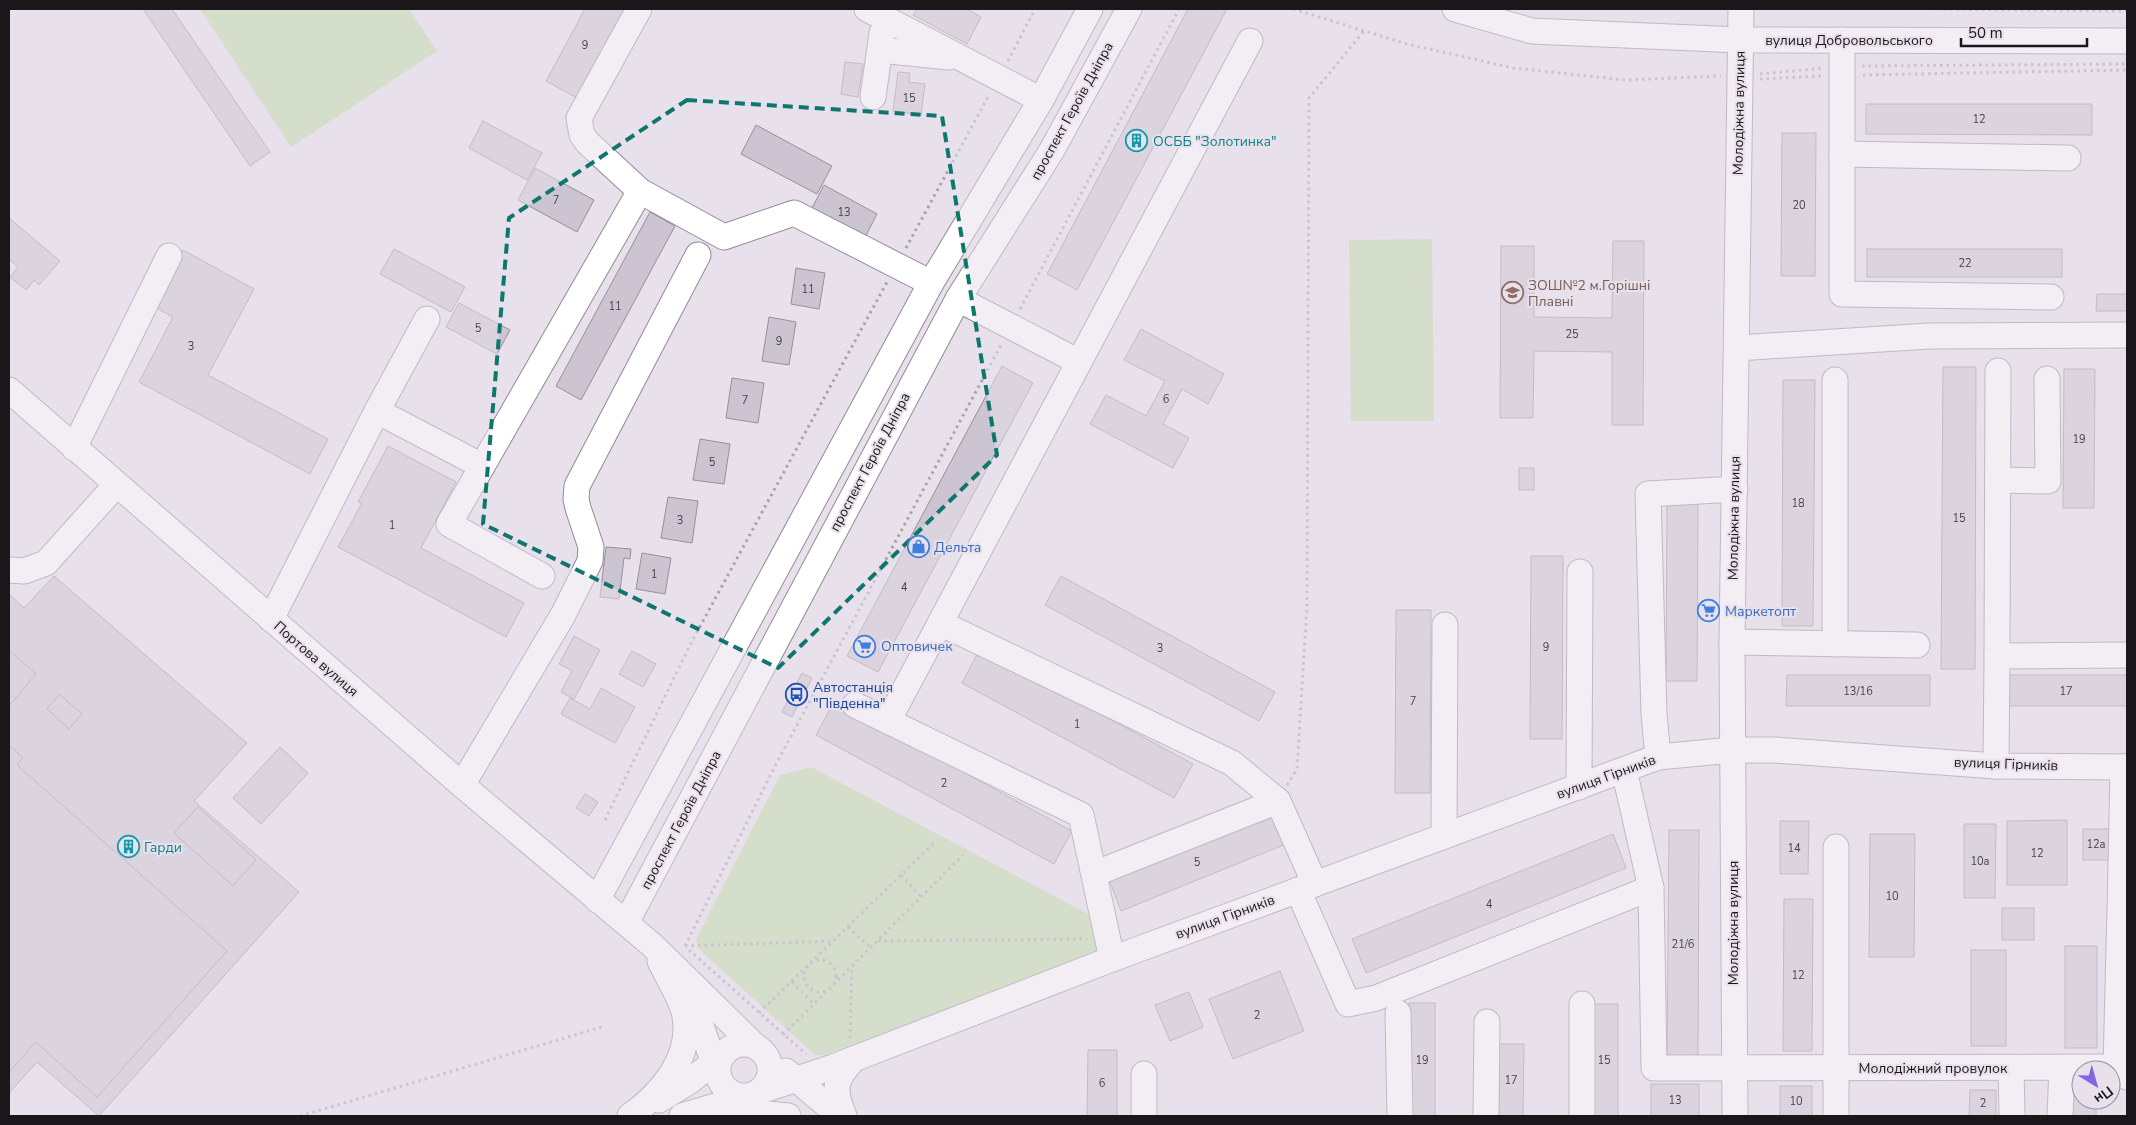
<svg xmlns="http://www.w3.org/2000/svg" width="2136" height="1125" viewBox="0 0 2136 1125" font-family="'Nunito Sans',sans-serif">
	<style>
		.green { fill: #bfdba2 }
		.building { fill: #ccc5d1; stroke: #96909b }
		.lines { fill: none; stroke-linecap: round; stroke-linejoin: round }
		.minor-casing { stroke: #928b95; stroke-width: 27 }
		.path { stroke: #a9a2ab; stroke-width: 3; stroke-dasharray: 2.5 4; stroke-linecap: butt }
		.minor { stroke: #fff; stroke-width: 25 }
		.marked { fill: none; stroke: #0f766e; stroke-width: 4; stroke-dasharray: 10 6; stroke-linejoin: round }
		.labels { text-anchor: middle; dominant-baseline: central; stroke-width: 4; stroke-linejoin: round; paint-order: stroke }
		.number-label { font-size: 11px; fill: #464248 }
		.street-label { font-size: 14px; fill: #1a171b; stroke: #e8e0eb }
		.culture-label { font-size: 14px; fill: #0d838f; stroke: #e8e0eb; text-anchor: start }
		.education-label { font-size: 14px; fill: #785e54; stroke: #e8e0eb; text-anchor: start }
		.shop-label { font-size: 14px; fill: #366cbe; stroke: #e8e0eb; text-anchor: start }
		.transit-label { font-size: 14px; fill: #164399; stroke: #e8e0eb; text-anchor: start }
	</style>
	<rect width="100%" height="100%" fill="#e8e0eb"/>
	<g class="green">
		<polygon points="200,9 409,9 437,51 291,147"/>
		<polygon points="1432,239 1434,421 1351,421 1349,240"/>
		<polygon points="811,767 1090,915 1100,955 825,1055 815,1055 700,950 696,939 780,775"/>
	</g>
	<g class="building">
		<polygon points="143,9 172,9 270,152 250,166"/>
		<polygon points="585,9 625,9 577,98 546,81"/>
		<polygon points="917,9 967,9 981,17 967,44 913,15"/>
		<polygon points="1188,9 1227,9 1077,290 1047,274"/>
		<polygon points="845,62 863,64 858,97 841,94"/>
		<polygon points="898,72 910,73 909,82 925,84 921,115 893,111"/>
		<polygon points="1866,104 2092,104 2092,135 1866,134"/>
		<polygon points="483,121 542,153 527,180 469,148"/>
		<polygon points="756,125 832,166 817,194 741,154"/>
		<polygon points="1782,133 1816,133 1815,276 1781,276"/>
		<polygon points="535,168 594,200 577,232 518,200"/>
		<polygon points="824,185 877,214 864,239 811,210"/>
		<polygon points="650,212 675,226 581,400 556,386"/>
		<polygon points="9,218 60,261 39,285 34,280 26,290 10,277 18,267 9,259"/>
		<polygon points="1613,241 1644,241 1643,425 1612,425 1612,352 1534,351 1533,418 1500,418 1501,246 1534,246 1534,317 1612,318"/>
		<polygon points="394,249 465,287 451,312 380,274"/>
		<rect x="1867" y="249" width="195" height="28"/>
		<polygon points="183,250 254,289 208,375 328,439 310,474 139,382 173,317 153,306"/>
		<polygon points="796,268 825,273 819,309 791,304"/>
		<polygon points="2097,294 2127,294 2127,311 2096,311"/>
		<polygon points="459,303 510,330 497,354 446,327"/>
		<polygon points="769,317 796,322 789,365 762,361"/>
		<polygon points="1141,329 1224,374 1208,404 1182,389 1163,424 1189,438 1173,468 1090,424 1106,395 1146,416 1165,381 1124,360"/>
		<polygon points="1002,366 1033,383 878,672 847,656"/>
		<polygon points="1943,367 1976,367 1975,669 1941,669"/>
		<polygon points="2064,369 2095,369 2094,508 2063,508"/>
		<polygon points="732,378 764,383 758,423 726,418"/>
		<polygon points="1783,380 1815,380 1813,626 1782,626"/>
		<polygon points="700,439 730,444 724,484 693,480"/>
		<polygon points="388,446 456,482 421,548 524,603 506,637 338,547 362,503 358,502"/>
		<rect x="1519" y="468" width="15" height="22"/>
		<polygon points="668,497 698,501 692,543 661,538"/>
		<polygon points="1667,500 1698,500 1697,681 1666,681"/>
		<polygon points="606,547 631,549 630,559 624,558 619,599 600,597"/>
		<polygon points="642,553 671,558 665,594 636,589"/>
		<polygon points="1531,556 1563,556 1562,739 1530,739"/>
		<polygon points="54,576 247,743 194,801 299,892 99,1116 37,1062 9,1093 9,594 24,608"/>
		<polygon points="1061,576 1275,692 1259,721 1045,605"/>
		<polygon points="1396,610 1431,610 1430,793 1395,793"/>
		<polygon points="574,636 600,650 574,699 561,692 572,671 559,664"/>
		<polygon points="980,649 1193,764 1174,798 962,683"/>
		<polygon points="10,651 36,674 9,706 9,652"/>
		<polygon points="632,651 656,664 643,687 619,674"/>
		<polygon points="802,673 812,678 792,717 782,712"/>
		<polygon points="1787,675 1930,675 1930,706 1786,706"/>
		<polygon points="2006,675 2127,675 2127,706 2005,706"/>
		<polygon points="601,688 635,707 615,743 561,714 570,698 590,709"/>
		<polygon points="59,694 82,714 69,729 47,709"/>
		<polygon points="834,702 1072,831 1054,864 816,735"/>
		<polygon points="9,745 23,758 17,765 227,951 97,1097 36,1042 9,1072"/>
		<polygon points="280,747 308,773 261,824 233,798"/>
		<polygon points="585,794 598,802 589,816 576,808"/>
		<polygon points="198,807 256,860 233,886 174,833"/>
		<polygon points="1273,812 1286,844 1121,911 1109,879"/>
		<polygon points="2067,820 2067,885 2007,885 2007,821"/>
		<polygon points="1780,821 1809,821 1808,874 1780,874"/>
		<polygon points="1964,824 1996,824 1995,898 1964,898"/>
		<rect x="2083" y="829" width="27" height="31"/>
		<polygon points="1669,830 1699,830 1698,1058 1667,1058"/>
		<polygon points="1613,834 1626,868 1366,973 1352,939"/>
		<polygon points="1870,834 1915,834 1914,957 1869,957"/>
		<polygon points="1784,899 1813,899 1812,1051 1783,1051"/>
		<rect x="2002" y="908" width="32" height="32"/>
		<rect x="2065" y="946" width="32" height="102"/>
		<rect x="1971" y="950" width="35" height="96"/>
		<polygon points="1280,971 1304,1031 1233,1059 1209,999"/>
		<polygon points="1189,992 1203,1027 1170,1041 1155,1005"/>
		<rect x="1409" y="1003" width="26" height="113"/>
		<polygon points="1591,1004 1618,1004 1618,1116 1590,1116"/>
		<polygon points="1499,1044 1524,1044 1523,1116 1499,1116"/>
		<polygon points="1088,1050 1117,1050 1117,1116 1087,1116"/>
		<rect x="1651" y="1084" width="48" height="32"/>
		<rect x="1780" y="1086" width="32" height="30"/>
		<polygon points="1970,1090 1996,1090 1996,1116 1969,1116"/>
		<polygon points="2070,1092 2081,1092 2081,1100 2096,1100 2096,1116 2070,1116"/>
	</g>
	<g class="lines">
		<defs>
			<g id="minor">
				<polyline points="639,9 579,118 582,135 587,142 640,191 724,237 794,213 931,283"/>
				<polyline points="867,9 1041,100"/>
				<polyline points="1455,9 1532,31 1740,40 2127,41"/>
				<polyline points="1842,40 1842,294 2051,297"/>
				<polyline points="880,50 949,57"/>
				<polyline points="873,97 882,33"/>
				<polyline points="1842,154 2068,158"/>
				<polyline points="958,299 1079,362"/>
				<polyline points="1737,348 1930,336 2127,335"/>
				<polyline points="1835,380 1835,644"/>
				<polyline points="9,390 462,785 652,945 755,1046"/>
				<polyline points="377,411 427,319"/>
				<polyline points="74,448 169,256"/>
				<polyline points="1998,480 2048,481 2047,379"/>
				<polyline points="9,570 24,571 46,563 116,485"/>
				<polyline points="542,576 449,524 640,191"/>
				<polyline points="271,619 377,411 482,466"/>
				<polyline points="940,623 1232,763 1278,801 1315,884"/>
				<polyline points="1732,642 1917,645"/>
				<polyline points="1997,656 1998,371"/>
				<polyline points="855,705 1081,815 1112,959"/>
				<polyline points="888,721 1250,41"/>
				<polyline points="1658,757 1654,714 1648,494 1735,489"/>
				<polyline points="1996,766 1997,656 2127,655"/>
				<polyline points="462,785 563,615 590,561 591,547 578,508 576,499 577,486 698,255"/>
				<polyline points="1579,787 1580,572"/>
				<polyline points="1444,836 1445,625"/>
				<polyline points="2121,868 2123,767"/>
				<polyline points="1094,874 1278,801"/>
				<polyline points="1651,888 1654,1068 2116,1067 2127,1077"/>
				<polyline points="1298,890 1348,1004 1376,998 1651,888 1624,770"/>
				<polyline points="597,900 931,283 1041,100 1090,9"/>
				<polyline points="626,923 958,299 1052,150 1129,9"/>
				<polyline points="691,1003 700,1023 719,1078"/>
				<polyline points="1398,1013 1400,1116"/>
				<circle cx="744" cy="1070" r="26"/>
				<polyline points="2116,1067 2121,868 2127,868"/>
				<polyline points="2011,1068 2012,1116"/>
				<polyline points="786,1071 840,1116"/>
				<polyline points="1144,1074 1144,1116"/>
				<polyline points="761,1091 833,1067 1112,959 1658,757 1732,750 1775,750 1996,766 2127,767"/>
				<polyline points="659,1100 690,1081 724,1054"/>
				<path d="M630,1116C661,1094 692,1058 685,1017C683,1000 667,977 660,961"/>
				<polyline points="682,1116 722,1104"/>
				<polyline points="707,1116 748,1112 788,1116"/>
				<path d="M844,1116C833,1089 834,1080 854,1059"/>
				<polyline points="1486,1116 1487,1022"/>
				<polyline points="1582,1116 1582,1004"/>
				<polyline points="1735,1116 1732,642 1741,9"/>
				<polyline points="1836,1116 1836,847"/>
				<polyline points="2060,1116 2062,1068"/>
			</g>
		</defs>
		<use href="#minor" class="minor-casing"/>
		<g class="path">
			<polyline points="1293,9 1407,44 1513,68 1626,80 1721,76"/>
			<polyline points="1930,9 2127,11"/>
			<polyline points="1008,61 1035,9"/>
			<polyline points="1862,66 2127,64"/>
			<polyline points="1760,74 1824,68"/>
			<polyline points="1863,75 2127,70"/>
			<polyline points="1760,79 1821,76"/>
			<polyline points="906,248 989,95"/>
			<polyline points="1020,309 1179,9"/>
			<polyline points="1287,785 1297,769 1307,606 1309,98 1364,31"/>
			<polyline points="605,820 690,645 887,282"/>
			<polyline points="901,875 921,897"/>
			<polyline points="848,927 871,948"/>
			<polyline points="878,941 1087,939"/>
			<polyline points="685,946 774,768 1002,343"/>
			<polyline points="685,946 834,941"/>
			<polyline points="689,950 806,1054"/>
			<circle cx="820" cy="976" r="16"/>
			<polyline points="792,982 814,1004"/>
			<polyline points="759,1013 936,841"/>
			<polyline points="783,1035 963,855"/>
			<polyline points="850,1038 852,967"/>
			<polyline points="300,1116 605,1026"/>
		</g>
		<use href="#minor" class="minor"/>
	</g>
	<path d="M0 0H2136V1125H0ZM687,100L942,116L997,455L778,668L483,524L509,218Z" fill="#e8e0eb" fill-opacity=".55" fill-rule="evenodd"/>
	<path class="marked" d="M687,100L942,116L997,455L778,668L483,524L509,218Z"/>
	<defs>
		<symbol id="building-ring" viewBox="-11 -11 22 22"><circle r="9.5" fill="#e8e0eb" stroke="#0f9aa8" stroke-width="1.5"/><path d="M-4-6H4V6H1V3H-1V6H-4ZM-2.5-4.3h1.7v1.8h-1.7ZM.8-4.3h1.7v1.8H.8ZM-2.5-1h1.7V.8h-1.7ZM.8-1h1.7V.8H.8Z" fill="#0f9aa8"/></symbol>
		<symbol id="school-ring" viewBox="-11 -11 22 22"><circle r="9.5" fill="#e8e0eb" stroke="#8d6e63" stroke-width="1.5"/><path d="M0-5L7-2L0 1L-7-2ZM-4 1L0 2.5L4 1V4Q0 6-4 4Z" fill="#8d6e63"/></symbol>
		<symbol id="shop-ring" viewBox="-11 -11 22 22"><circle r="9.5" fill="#e8e0eb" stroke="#3f7fe0" stroke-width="1.5"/><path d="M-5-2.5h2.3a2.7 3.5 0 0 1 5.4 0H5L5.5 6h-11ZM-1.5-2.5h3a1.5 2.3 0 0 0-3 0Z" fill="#3f7fe0"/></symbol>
		<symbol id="supermarket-ring" viewBox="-11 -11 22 22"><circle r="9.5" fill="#e8e0eb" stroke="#3f7fe0" stroke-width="1.5"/><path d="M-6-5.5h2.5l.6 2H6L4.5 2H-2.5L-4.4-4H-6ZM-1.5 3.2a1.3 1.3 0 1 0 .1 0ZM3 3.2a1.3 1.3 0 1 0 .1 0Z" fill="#3f7fe0"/></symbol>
		<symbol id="bus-ring" viewBox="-11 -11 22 22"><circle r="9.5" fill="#e8e0eb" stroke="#1a4fb4" stroke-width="1.5"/><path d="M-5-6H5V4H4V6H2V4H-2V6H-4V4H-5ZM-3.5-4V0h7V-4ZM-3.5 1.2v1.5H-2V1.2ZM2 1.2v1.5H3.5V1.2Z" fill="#1a4fb4"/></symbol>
	</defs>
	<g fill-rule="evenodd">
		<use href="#building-ring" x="1124" y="128" width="25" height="25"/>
		<use href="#school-ring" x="1500" y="280" width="25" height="25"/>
		<use href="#shop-ring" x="906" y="534" width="25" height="25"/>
		<use href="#supermarket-ring" x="1696" y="598" width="25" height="25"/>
		<use href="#supermarket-ring" x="852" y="634" width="25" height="25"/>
		<use href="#bus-ring" x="784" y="682" width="25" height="25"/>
		<use href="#building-ring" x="116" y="834" width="25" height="25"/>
	</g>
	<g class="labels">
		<g class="number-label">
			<text x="585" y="45">9</text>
			<text x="909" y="98">15</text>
			<text x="1979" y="119">12</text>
			<text x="556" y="200">7</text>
			<text x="1799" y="205">20</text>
			<text x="844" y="212">13</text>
			<text x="1965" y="263">22</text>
			<text x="808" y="289">11</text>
			<text x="615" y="306">11</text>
			<text x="478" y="328">5</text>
			<text x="1572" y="334">25</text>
			<text x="779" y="341">9</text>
			<text x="191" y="346">3</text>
			<text x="1166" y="399">6</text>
			<text x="745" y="400">7</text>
			<text x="2079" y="439">19</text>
			<text x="712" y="462">5</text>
			<text x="1798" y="503">18</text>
			<text x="1959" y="518">15</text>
			<text x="680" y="520">3</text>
			<text x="392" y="525">1</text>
			<text x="654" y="574">1</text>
			<text x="904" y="587">4</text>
			<text x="1546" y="647">9</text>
			<text x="1160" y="648">3</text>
			<text x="1858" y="691">13/16</text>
			<text x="2066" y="691">17</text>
			<text x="1413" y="701">7</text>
			<text x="1077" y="724">1</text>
			<text x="944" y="783">2</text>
			<text x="2096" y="844">12а</text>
			<text x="1794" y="848">14</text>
			<text x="2037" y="853">12</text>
			<text x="1980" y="861">10а</text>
			<text x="1197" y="862">5</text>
			<text x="1892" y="896">10</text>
			<text x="1489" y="904">4</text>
			<text x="1683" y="944">21/6</text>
			<text x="1798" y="975">12</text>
			<text x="1257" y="1015">2</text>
			<text x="1422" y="1060">19</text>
			<text x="1604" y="1060">15</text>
			<text x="1511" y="1080">17</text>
			<text x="1102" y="1083">6</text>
			<text x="1675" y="1100">13</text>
			<text x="1796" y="1101">10</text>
			<text x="1983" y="1103">2</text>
		</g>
		<g class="street-label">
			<text x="1849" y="40">вулиця Добровольського</text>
			<text transform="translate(1072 111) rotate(-61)">проспект Героїв Дніпра</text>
			<text transform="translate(1739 113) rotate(-89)">Молодіжна вулиця</text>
			<text transform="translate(870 462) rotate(-62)">проспект Героїв Дніпра</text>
			<text transform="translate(1734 518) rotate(-89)">Молодіжна вулиця</text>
			<text transform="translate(316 659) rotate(41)">Портова вулиця</text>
			<text transform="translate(2006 764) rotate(2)">вулиця Гірників</text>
			<text transform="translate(1606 777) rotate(-20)">вулиця Гірників</text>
			<text transform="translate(681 820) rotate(-62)">проспект Героїв Дніпра</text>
			<text transform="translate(1225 917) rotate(-20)">вулиця Гірників</text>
			<text transform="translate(1733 923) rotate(-90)">Молодіжна вулиця</text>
			<text x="1933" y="1068">Молодіжний провулок</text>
		</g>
		<g class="culture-label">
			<text x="1153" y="141">ОСББ "Золотинка"</text>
			<text x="144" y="847">Гарди</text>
		</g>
		<g class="education-label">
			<text x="1528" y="285">ЗОШ№2 м.Горішні<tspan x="1528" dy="16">Плавні</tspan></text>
		</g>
		<g class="shop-label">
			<text x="934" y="547">Дельта</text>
			<text x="1725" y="611">Маркетопт</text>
			<text x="881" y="646">Оптовичек</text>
		</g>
		<g class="transit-label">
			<text x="813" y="687">Автостанція<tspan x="813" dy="16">"Південна"</tspan></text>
		</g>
	</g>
	<rect width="2136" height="1125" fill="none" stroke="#1a171b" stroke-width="20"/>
	<g transform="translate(2096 1085) rotate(143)"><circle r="24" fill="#e8e0eb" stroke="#969098"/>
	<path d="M0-4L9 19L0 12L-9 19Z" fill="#8265e0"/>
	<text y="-8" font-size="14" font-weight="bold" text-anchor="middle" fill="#1a171b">Пн</text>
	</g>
	<path d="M1961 38v8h126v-8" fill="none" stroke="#1a171b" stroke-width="2.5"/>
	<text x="1968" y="38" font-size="15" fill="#1a171b" stroke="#e8e0eb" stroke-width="4" paint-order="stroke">50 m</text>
</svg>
